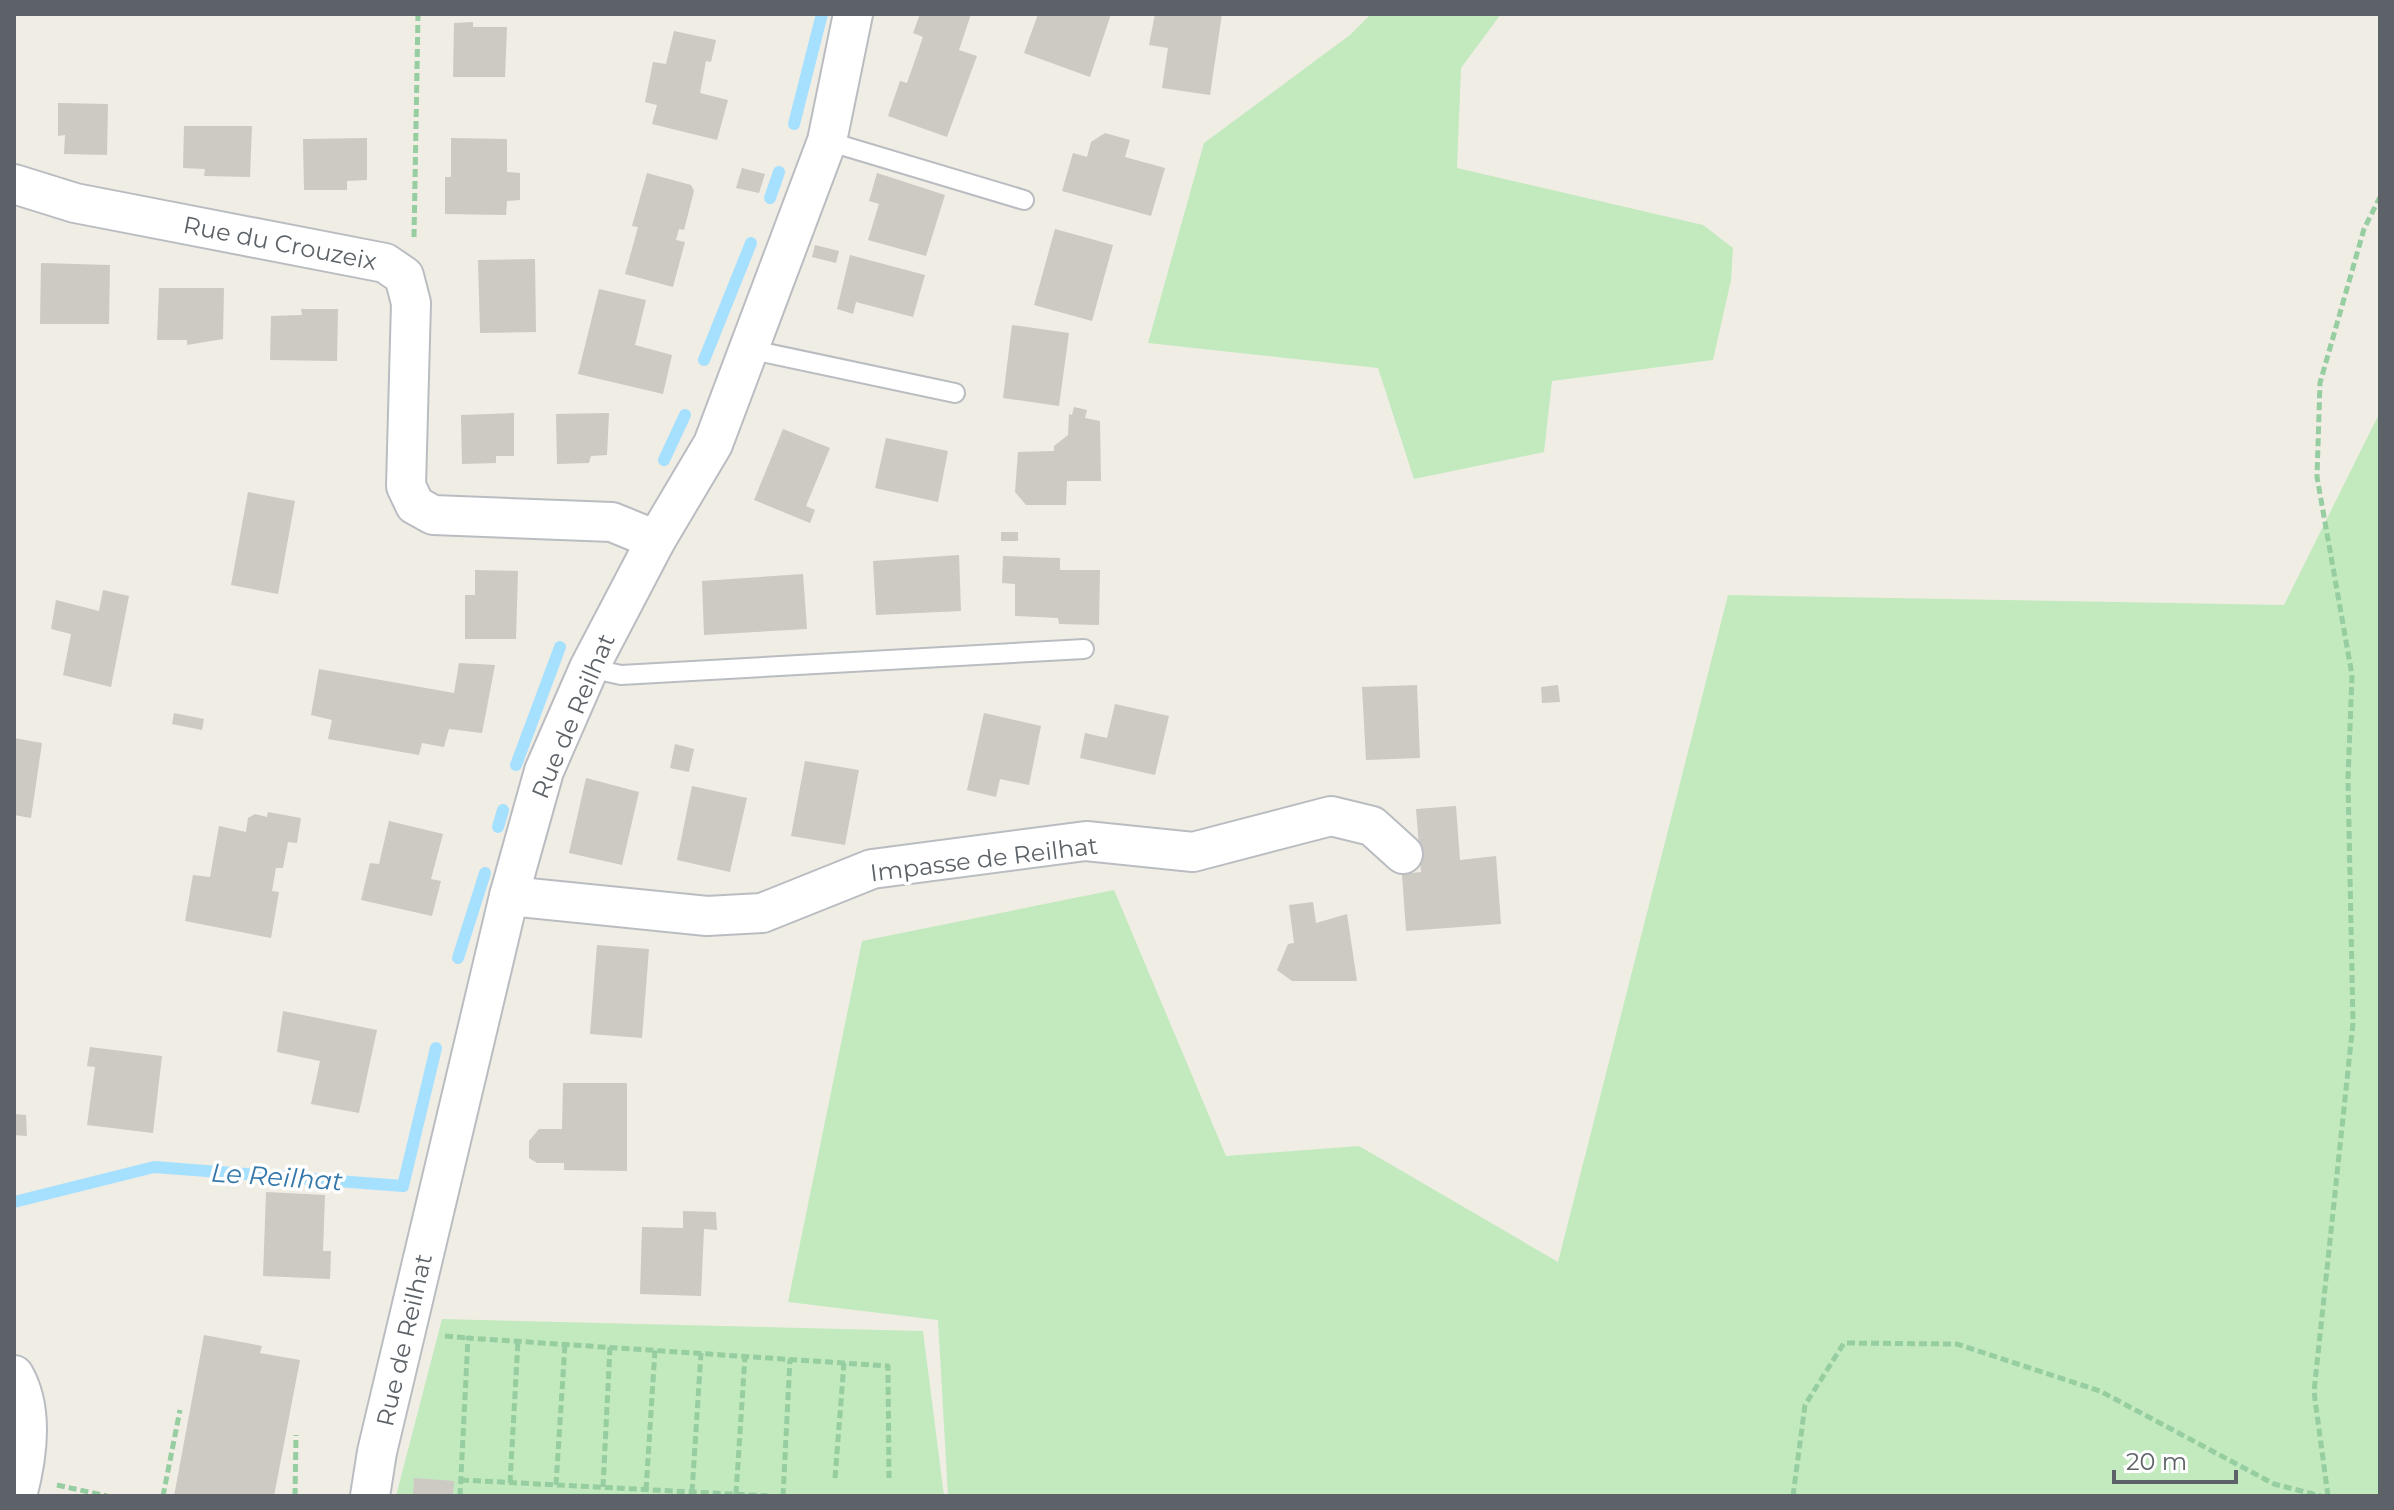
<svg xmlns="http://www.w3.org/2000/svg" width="2394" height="1510" viewBox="0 0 2394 1510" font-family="Montserrat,sans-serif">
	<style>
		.green { fill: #c2eabe }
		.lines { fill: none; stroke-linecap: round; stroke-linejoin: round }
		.stream { stroke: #a6e0ff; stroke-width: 12 }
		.building { fill: #cdc9c3 }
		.lane-casing { stroke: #b9bdc2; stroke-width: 22 }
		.street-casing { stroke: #b9bdc2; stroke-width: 42 }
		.path { stroke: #96cda1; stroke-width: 5; stroke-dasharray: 8 4; stroke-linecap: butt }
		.lane { stroke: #fff; stroke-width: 18 }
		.street { stroke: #fff; stroke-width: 38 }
		.labels { text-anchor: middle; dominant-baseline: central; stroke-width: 7; stroke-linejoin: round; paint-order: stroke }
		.street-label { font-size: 24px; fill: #5c6267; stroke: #fff }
		.water-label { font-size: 26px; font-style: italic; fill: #37a; stroke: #fff }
	</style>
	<rect width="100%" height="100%" fill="#f0ede4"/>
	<g class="green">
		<polygon points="1371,14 1501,14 1461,68 1457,168 1703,225 1733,248 1731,280 1713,360 1552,381 1544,452 1414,479 1378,368 1148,343 1204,143 1350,35"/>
		<polygon points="2380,412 2380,1496 948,1496 938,1320 788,1302 862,941 1114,890 1226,1156 1359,1146 1558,1262 1728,595 2284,605"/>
		<polygon points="442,1319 923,1331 944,1496 396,1496"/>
	</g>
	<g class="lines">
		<g class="stream">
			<polyline points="794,124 822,14"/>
			<polyline points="770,198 779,172"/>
			<polyline points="704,360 751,243"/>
			<polyline points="664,460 685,415"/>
			<polyline points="516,765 560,647"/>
			<polyline points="498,827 503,810"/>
			<polyline points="458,958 485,873"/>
			<polyline points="14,1202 154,1167 403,1186 436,1048"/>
		</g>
	</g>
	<g class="building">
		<polygon points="920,14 971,14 959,50 977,56 947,137 888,116 900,81 907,83 923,37 913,33"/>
		<polygon points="1038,14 1111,14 1090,77 1024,53"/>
		<polygon points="1155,14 1222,14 1210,95 1162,88 1168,48 1149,45"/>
		<polygon points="473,22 473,27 507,27 505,77 453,77 454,23"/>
		<polygon points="674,31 716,40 711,62 706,61 700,93 728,100 717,140 652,124 657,105 645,102 653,62 666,64"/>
		<polygon points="58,103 108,104 107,155 64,154 65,135 58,136"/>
		<polygon points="184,126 252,126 250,177 204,176 205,169 183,168"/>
		<polygon points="1105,133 1130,140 1125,157 1165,168 1151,216 1062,191 1073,153 1087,157 1091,142"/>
		<polygon points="367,138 367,180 347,181 347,190 304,190 303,139"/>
		<polygon points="451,138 507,139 507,172 520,173 520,200 507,201 506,215 445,214 445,177 451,177"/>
		<polygon points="742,168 765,174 759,193 736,188"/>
		<polygon points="647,173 691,185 694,191 684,230 679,229 676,240 685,242 673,287 625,274 638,227 632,226"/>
		<polygon points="877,173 945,195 926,256 868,240 879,204 869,201"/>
		<polygon points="1055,229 1113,245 1092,321 1034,305"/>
		<polygon points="815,245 839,251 836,263 812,257"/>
		<polygon points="850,255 925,275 913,317 856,302 853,314 837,309"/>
		<polygon points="535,259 536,332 480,333 478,260"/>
		<polygon points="41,263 110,265 109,324 40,324"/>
		<polygon points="159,288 224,288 223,339 187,345 187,340 157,340"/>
		<polygon points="599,289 646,300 635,345 672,355 663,394 578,374"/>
		<polygon points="301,309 338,309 337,361 270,360 271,316 302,315"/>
		<polygon points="1012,325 1069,333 1059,406 1003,398"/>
		<polygon points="1074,407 1087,410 1085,418 1100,421 1101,481 1067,481 1066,505 1026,505 1015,492 1018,452 1054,451 1054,446 1068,435 1069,414 1072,415"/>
		<polygon points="514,413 514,456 496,456 496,463 462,464 461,415"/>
		<polygon points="609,413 607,455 591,456 589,463 557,464 556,414"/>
		<polygon points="783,429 830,448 806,506 815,510 810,523 754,500"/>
		<polygon points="886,438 948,451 938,502 875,488"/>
		<polygon points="248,492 295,501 278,594 231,585"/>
		<rect x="1001" y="532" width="17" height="9"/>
		<polygon points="959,555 961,611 876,615 873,561"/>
		<polygon points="1003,556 1060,558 1060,570 1100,570 1099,625 1059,624 1058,618 1015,616 1015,584 1002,583"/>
		<polygon points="475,570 518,571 516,639 465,639 465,595 475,595"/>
		<polygon points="803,574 807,629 704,635 702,581"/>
		<polygon points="103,590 129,596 111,687 63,675 71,634 51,629 56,600 99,611"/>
		<polygon points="459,663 495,665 482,733 449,729 444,747 422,743 419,755 328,739 332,720 311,715 319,669 454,693"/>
		<polygon points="1417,685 1420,758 1366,760 1362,687"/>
		<polygon points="1558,685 1560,702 1542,703 1541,687"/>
		<polygon points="1115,704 1169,716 1155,775 1080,758 1085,733 1107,738"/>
		<polygon points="174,713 204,719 202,730 172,724"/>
		<polygon points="984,713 1041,726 1029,785 1000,779 996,797 967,790"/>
		<polygon points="14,738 42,743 31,818 14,815"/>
		<polygon points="675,744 694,749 689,772 670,768"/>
		<polygon points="805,761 859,770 845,845 791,836"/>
		<polygon points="586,778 639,792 622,865 569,853"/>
		<polygon points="692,786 747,798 730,872 677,860"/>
		<polygon points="1456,806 1460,860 1496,856 1501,924 1406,931 1402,874 1421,872 1416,809"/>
		<polygon points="268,812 301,818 297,843 288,842 283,868 276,868 272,891 279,892 271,938 185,921 193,875 210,877 219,826 246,832 248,818 255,814 267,817"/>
		<polygon points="389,821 443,834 431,879 441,881 432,916 361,900 370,863 379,864"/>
		<polygon points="1313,902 1316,923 1347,914 1357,981 1292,981 1277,970 1288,944 1294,943 1289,905"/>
		<polygon points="597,945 649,949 642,1038 590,1034"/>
		<polygon points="283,1011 377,1030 359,1113 311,1104 320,1061 277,1052"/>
		<polygon points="90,1047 162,1056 153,1133 87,1125 95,1067 87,1066"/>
		<polygon points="563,1083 627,1083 627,1171 564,1170 564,1163 537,1163 529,1158 529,1141 539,1129 562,1129"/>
		<polygon points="14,1114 26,1115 27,1136 14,1135"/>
		<polygon points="266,1192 325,1195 323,1251 331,1251 330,1279 263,1276"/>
		<polygon points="683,1211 716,1212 717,1230 704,1229 701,1296 640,1294 642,1227 683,1228"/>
		<polygon points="204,1335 262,1346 260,1353 300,1360 274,1496 174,1496"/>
		<polygon points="414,1478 454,1481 453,1496 413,1496"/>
	</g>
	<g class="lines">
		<defs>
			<g id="lane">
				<polyline points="827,141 1024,200"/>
				<polyline points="752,350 955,393"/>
				<polyline points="589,668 621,675 1084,649"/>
			</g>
			<g id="street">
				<polyline points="14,184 75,203 385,263 404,276 411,303 406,486 415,505 433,515 612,522 656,540"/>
				<polyline points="509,896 707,916 762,913 872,869 1086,841 1193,852 1331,816 1372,826 1403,854"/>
				<path d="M14,1375C34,1409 27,1459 17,1496"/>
				<polyline points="370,1496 377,1452 509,896 544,771 589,668 656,540 713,444 827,141 853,14"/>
			</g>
		</defs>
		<use href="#lane" class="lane-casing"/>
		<use href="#street" class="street-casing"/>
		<g class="path">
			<polyline points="414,237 418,14"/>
			<polyline points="445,1336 468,1338"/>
			<polyline points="835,1478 844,1363"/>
			<polyline points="461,1480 770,1496"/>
			<polyline points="510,1483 518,1341"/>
			<polyline points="57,1485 107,1496"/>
			<polyline points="556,1485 565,1344"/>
			<polyline points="603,1487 610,1347"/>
			<polyline points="646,1490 655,1350"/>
			<polyline points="692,1492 701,1353"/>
			<polyline points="736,1494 745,1356"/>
			<polyline points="163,1496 180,1410"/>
			<polyline points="295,1496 296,1435"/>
			<polyline points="460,1496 468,1338 888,1366 889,1478"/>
			<polyline points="783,1496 790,1359"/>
			<polyline points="1793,1496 1805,1405 1844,1343 1957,1344 2100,1391 2274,1484 2321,1496"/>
			<polyline points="2328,1496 2314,1392 2353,1023 2348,779 2352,675 2317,477 2320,383 2364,229 2380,197"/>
		</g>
		<use href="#lane" class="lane"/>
		<use href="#street" class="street"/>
	</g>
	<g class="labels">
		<g class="street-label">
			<text transform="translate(280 243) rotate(11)">Rue du Crouzeix</text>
			<text transform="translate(573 716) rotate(-67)">Rue de Reilhat</text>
			<text transform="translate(984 859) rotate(-7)">Impasse de Reilhat</text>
			<text transform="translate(404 1340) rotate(-77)">Rue de Reilhat</text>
		</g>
		<g class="water-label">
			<text transform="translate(277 1177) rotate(4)">Le Reilhat</text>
		</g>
	</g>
	<rect width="2394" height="1510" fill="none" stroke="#5c6267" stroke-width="32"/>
	<path d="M2114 1470v12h122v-12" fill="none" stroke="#5c6267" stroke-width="4"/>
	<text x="2126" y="1470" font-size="24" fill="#5c6267" stroke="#ffffff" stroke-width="6" paint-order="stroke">20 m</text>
</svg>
